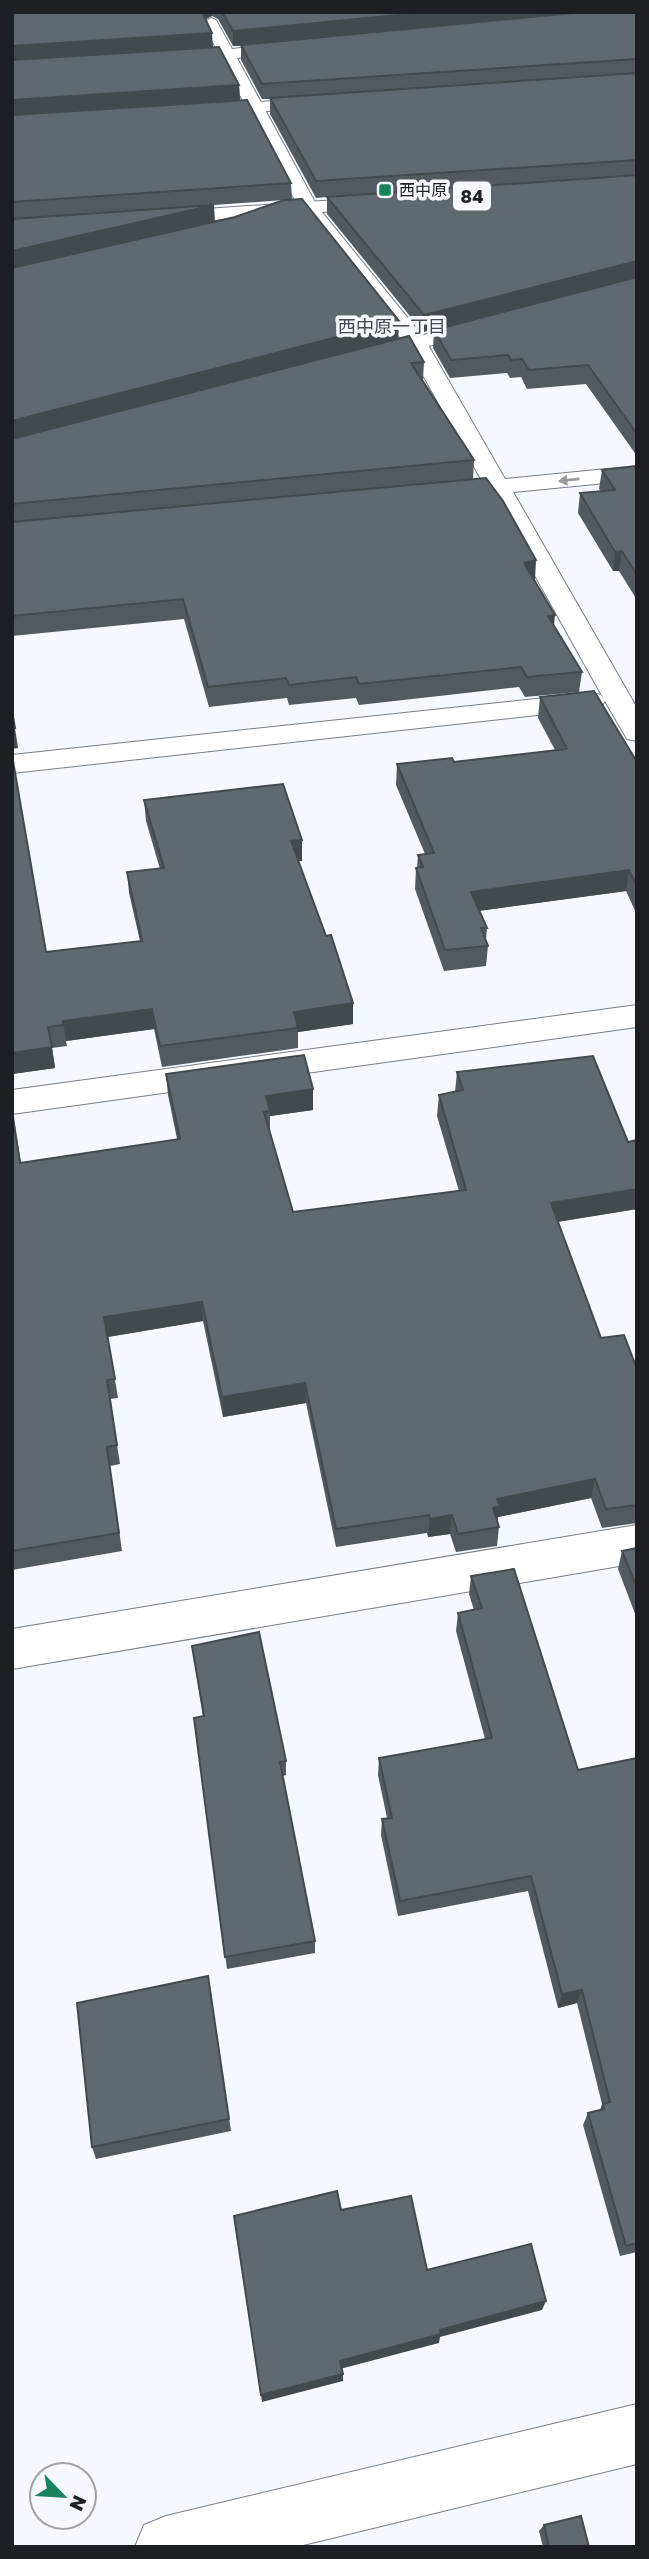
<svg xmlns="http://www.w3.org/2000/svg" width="649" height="2559" viewBox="0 0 649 2559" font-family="'Golos Text','Noto Sans JP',sans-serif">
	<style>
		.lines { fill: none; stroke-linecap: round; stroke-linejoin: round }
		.minor-casing { stroke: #797e87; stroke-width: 2 }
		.tertiary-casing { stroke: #797e87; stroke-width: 2 }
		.primary-casing { stroke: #797e87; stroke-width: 2 }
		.minor { fill: #fff; fill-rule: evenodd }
		.tertiary { fill: #fff; fill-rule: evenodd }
		.primary { fill: #fff; fill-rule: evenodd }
		.wall { fill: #535a5f; fill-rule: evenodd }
		.shaded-wall { fill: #434a4e }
		.building { fill: #60696f; stroke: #434a4e; stroke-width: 2 }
		.oneway { fill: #999a9c }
		.poi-dot { fill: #18825d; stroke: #f5f9ff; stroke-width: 2.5 }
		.labels { text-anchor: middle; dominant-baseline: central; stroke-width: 7; stroke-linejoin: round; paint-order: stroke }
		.far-poi-label { font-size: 16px; fill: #1d1f22; stroke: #f5f9ff; text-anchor: start }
		.shield { fill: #f5f9ff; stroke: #5e6064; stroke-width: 2 }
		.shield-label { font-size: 18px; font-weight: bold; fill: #1d1f22 }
		.far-neighbourhood-label { font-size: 18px; fill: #454a52; stroke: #f5f9ff }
	</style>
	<rect width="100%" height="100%" fill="#f5f9ff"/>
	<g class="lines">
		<defs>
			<g id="minor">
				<polygon points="211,18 216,20 232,49 293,42 301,47 293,52 237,58 317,206 424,338 505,479 637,466 637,480 513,492 637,708 637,741 627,739 605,701 601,707 591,709 12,773 12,755 591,693 601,695 605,701 490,495 467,494 463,489 467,484 482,481 406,345 299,208 221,59 203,60 195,55 203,50 217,50 203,23"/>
				<polygon points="637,1005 637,1027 12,1114 12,1090"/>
				<polygon points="637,1525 637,1563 12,1669 12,1629"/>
			</g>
			<g id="tertiary">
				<polygon points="320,98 326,99 328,103 326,107 199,116 190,111 199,106"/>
				<polygon points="482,320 489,322 493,326 489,330 361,364 350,358 353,353"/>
				<polygon points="637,2404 637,2464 295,2547 135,2547 144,2525 166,2516"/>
			</g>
			<polygon id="primary" points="380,197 387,199 389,203 387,207 161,224 151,218 161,212"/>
		</defs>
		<use href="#minor" class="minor-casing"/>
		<use href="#tertiary" class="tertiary-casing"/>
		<use href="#primary" class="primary-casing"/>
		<use href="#minor" class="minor"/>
		<use href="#tertiary" class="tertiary"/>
		<use href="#primary" class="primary"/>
	</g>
	<g class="wall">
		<path d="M12,12H637V456L586,384L527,389L521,377L510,378L507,373L450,378L433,348L434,330L482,317L423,332L327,214V197L316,198L270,114V99H262L241,60V46H233L218,19L212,16L206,19L213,47L239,85L240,100L291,183L292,200L399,321L398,339L424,362L423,380L474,460L473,479L535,580L554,626L582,672L579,692L525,697L519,687L359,705L356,698L289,705L287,698L209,707L184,619L12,636ZM284,200L235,217L214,221V205Z"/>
		<polygon points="637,466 637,600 619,571 613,571 578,513 580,493 601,491 599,489 602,470"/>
		<polygon points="540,697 637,762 637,915 626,891 479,911 487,928 486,940 488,946 486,966 444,971 415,889 416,868 417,868 418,855 425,854 396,785 397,764 454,762 555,750 538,718"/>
		<polygon points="144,800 302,861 298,861 353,1024 298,1032 298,1048 162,1067 154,1029 66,1041 67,1046 52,1048 55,1068 12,1074 46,952 140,941 129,893 127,872 160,869 146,821"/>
		<polygon points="457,1072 628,1142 637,1140 637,1209 558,1222 601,1338 637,1369 637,1523 602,1528 591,1498 498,1517 497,1522 499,1527 497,1546 456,1552 450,1534 428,1537 427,1533 336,1547 306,1403 223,1417 203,1321 108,1337 118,1398 110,1399 120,1464 110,1466 122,1551 12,1570 12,1108 21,1163 177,1139 168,1095 166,1074 313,1110 270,1116 270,1132 293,1212 459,1191 437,1116 439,1095 455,1092"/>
		<polygon points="637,1548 637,1619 618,1569 622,1551"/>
		<polygon points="471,1576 578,1770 637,1758 637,2252 620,2256 583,2125 588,2113 600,2110 602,2104 577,2003 558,2008 528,1891 398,1916 381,1835 382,1819 387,1818 378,1775 379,1758 485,1739 456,1631 458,1613 474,1610 469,1594"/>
		<polygon points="192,1646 286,1761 286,1775 283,1776 315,1941 315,1953 227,1969 194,1718 203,1716"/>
		<polygon points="208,1976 231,2131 96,2159 92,2147"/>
		<polygon points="544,2525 589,2547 543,2547 539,2531"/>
	</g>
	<g class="shaded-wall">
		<polygon points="200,12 212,12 212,16 200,22"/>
		<polygon points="429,12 579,12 233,46 233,31"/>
		<polygon points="212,33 213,48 12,61 12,46"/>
		<polygon points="239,85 240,101 12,116 12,100"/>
		<polygon points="214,205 215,222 12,269 12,251"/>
		<polygon points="637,261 637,277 423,332 424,315"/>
		<polygon points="399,321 398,339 12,440 12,421"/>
		<polygon points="622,551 619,571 613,571 615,552"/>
		<polygon points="536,560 535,580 522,582 524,563"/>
		<polygon points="555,615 553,635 548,616"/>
		<polygon points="12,728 15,728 18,748 12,749"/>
		<polygon points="302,840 302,861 291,862 291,841"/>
		<polygon points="629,870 626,891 469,912 471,892"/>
		<polygon points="353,1003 353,1024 298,1032 294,1012"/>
		<polygon points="152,1009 154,1029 66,1041 63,1021"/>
		<polygon points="52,1047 55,1068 12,1074 12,1053"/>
		<polygon points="313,1089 313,1110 270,1116 266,1096"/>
		<polygon points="637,1189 637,1209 548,1223 551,1203"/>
		<polygon points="202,1302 203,1321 107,1337 104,1317"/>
		<polygon points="305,1383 306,1403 223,1417 222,1397"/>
		<polygon points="595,1479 591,1498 498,1517 497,1525 493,1508 497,1499"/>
		<polygon points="452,1515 450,1534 428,1537 430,1519"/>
		<polygon points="582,1990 577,2003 558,2008 562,1994"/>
		<polygon points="546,2301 542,2310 440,2337 439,2343 340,2369 340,2361 440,2330"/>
		<polygon points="343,2374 343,2381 262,2402 261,2395"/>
	</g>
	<g class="building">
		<polygon points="12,12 202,12 212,33 12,46"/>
		<polygon points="222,12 429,12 233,31"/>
		<polygon points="583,12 637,12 637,59 262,84 241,45"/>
		<polygon points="219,47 239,85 12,100 12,60"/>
		<polygon points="637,73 637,160 316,181 270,98"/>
		<polygon points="247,100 291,183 12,202 12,115"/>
		<polygon points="637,175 637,261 424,315 327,197"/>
		<polygon points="302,199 399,321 12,421 12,268 235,217 284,200"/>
		<polygon points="214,205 12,251 12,219"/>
		<polygon points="637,277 637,434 588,365 529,370 522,359 511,360 508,355 451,360 434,330"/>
		<polygon points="409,336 424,362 411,363 474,460 12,504 12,439"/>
		<polygon points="637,466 637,575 622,551 615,552 580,493 615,490 602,470"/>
		<polygon points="486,478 503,501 536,560 524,563 555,615 548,616 582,672 527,677 521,667 359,684 356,677 289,685 286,678 208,687 183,599 12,616 12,522"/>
		<polygon points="594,691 637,762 637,887 629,870 471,892 487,928 481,928 488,946 445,950 416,868 423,867 418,855 434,853 397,764 452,758 454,762 567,749 540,697"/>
		<polygon points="12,711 15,728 12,728"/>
		<polygon points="12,755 46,952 142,941 127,872 164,868 144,800 283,784 302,840 291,841 326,936 331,935 353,1003 294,1012 298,1028 160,1046 152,1009 63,1021 63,1025 48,1027 52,1047 12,1053"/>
		<polygon points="304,1055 313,1089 266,1096 270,1111 264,1112 293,1212 466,1190 439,1095 463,1090 457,1072 593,1056 628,1142 637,1140 637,1189 551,1203 601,1338 624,1335 637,1369 637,1505 606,1509 595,1479 497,1499 500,1506 493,1508 499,1527 458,1534 452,1515 430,1519 429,1515 336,1529 305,1383 222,1397 202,1302 104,1317 115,1379 107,1380 117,1445 107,1447 119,1533 12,1551 12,1111 20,1163 180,1139 166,1074"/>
		<polygon points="637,1548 637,1588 622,1551"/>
		<polygon points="514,1569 578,1770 637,1758 637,2243 626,2246 588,2113 604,2109 603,2104 610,2102 582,1990 562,1994 531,1876 400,1901 382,1819 392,1818 379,1758 492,1738 458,1613 482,1608 471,1576"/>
		<polygon points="259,1632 286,1761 280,1762 315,1941 225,1957 194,1718 204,1716 192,1646"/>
		<polygon points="208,1976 229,2119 92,2147 77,2003"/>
		<polygon points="337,2191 341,2210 411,2196 427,2270 531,2244 546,2301 440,2330 441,2334 340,2361 343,2374 261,2395 234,2216"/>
		<polygon points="581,2516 589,2547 549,2547 544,2525"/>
	</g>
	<defs><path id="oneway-solid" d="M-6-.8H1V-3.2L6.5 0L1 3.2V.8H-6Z" transform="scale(1.75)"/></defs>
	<use class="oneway" href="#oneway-solid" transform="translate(569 480) rotate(174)"/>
	<rect class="poi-dot" x="378" y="183" width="14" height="14" rx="3.5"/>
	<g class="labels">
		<g class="far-poi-label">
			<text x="399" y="190">西中原</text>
		</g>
		<rect class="shield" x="453" y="181.5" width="38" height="29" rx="5"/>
		<g class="shield-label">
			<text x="472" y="196">84</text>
		</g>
		<g class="far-neighbourhood-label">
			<text x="392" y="326">西中原一丁目</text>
		</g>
	</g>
	<rect width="649" height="2559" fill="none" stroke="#1d1f22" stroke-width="28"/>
	<g transform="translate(63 2496) rotate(115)"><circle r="33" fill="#f5f9ff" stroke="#9fa2a7" stroke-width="2"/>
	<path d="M0-5L12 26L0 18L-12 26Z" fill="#18825d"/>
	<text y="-10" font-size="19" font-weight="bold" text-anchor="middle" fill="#1d1f22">N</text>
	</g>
</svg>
